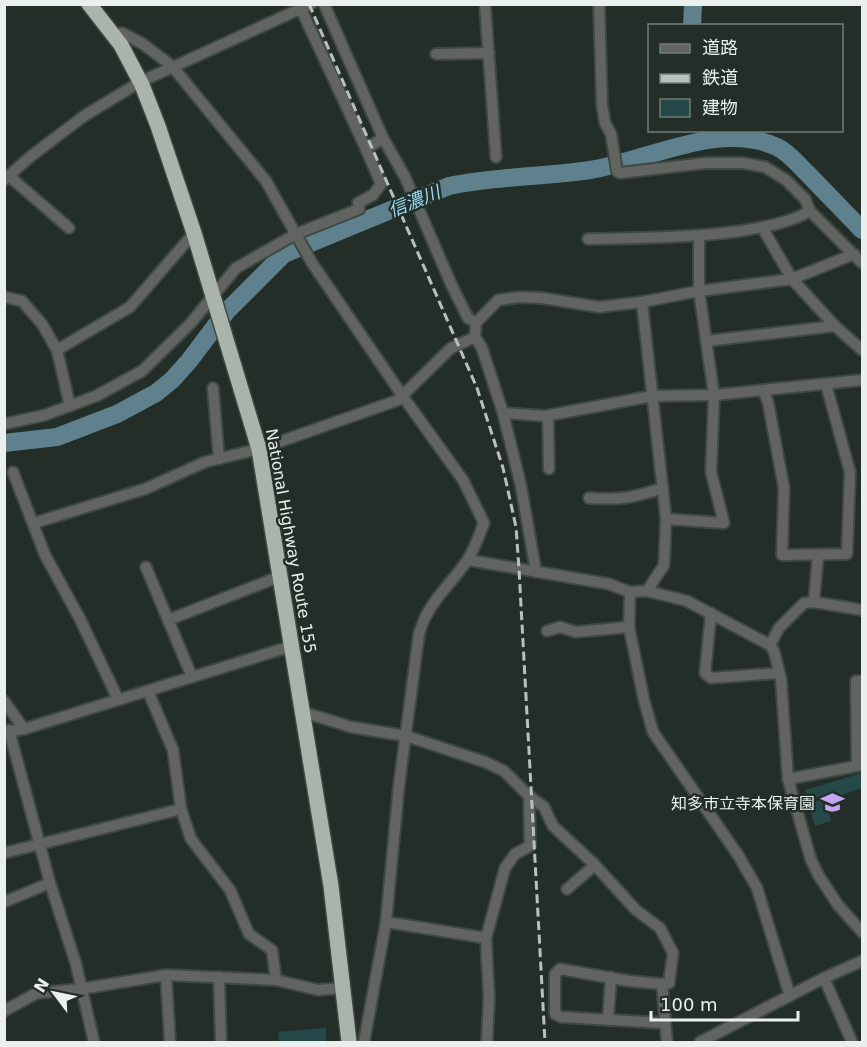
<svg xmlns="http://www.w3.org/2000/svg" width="867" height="1047" viewBox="0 0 867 1047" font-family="'DejaVu Sans','Noto Sans JP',sans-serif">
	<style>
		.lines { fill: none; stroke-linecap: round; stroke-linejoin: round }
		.river { stroke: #5f818d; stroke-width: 18 }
		.building { fill: #254949 }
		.minor-casing { stroke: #3f4944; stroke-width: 14 }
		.highway-casing { stroke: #3f4944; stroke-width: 18 }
		.minor { stroke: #616460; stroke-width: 10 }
		.highway { stroke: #abb4aa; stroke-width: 15 }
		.rail { stroke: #b9c1bd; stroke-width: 3; stroke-dasharray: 9 4.5; stroke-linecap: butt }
		.labels { text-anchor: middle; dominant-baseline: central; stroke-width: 5; stroke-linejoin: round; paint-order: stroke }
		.street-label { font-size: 16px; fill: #e9f0ed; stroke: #232e29 }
		.poi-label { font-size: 16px; fill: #e9f0ed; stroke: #232e29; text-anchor: end }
		.water-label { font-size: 18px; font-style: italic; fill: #9adaf1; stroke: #232e29 }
	</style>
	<rect width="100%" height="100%" fill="#232e29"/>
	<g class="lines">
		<g class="river">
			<polyline points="692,26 693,4"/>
			<path d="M4,443L57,437L117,414L156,393L172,380L189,361L226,312L284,254L449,186C496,176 543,177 590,170C647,161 720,120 777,147C791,154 797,164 808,174C826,193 844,211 862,230"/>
		</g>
	</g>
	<g class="building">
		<polygon points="862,773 862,788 826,800 831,821 815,826 805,790"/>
		<polygon points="326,1028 326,1042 279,1042 278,1032"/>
	</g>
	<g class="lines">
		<defs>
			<g id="minor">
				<polyline points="324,4 383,138 405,177 452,286 468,318 476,323"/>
				<polyline points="485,4 496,157"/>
				<polyline points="599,4 602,105 605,123 611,134 617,171 620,173 706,163 743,163 765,167 786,180 805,199 810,211 862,263"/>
				<polyline points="301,9 366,149"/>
				<path d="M113,35L122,33L143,44L172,66L266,181L312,263L404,398L463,480L484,523C479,535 474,552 466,562C448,588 428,602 419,634L399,785L386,922L364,1042"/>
				<polyline points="436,54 489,53"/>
				<polyline points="9,176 69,228"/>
				<polyline points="4,180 30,157 84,116 140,82 311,4"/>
				<polyline points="762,227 792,279 835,326 862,350"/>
				<path d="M588,239C639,238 689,238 740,231C764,227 790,223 810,211"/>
				<polyline points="4,297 22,301 42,324 57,350 70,406"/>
				<polyline points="642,302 666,519 664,565 647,591"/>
				<polyline points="706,341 835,326"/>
				<polyline points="57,350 130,307 194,233"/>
				<polyline points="213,388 219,459"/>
				<polyline points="763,390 768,402 784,488 782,555 847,554 850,472 826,384"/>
				<polyline points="402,396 451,348 475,337"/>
				<polyline points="503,413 545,416 652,396 714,395 862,380"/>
				<polyline points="548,416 549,469"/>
				<polyline points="4,424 45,415 96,396 142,371 190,324 236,268 296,234 359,209 358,203 373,195 381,184 366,149 383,138"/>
				<polyline points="13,472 45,555 80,619 118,699"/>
				<path d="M589,498C621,500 632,498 663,488"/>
				<polyline points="666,519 724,523 711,472 714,395 699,291 699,236"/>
				<polyline points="34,523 145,489 205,462 259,449 404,398"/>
				<polyline points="468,560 609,584 630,592 647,591 687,601 770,645 774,651 781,679 788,779 811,860 819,876 838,905 862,932"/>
				<polyline points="536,572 521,486 503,413 482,348 475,337 476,323 498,300 520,297 542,298 599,307 642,302 699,291 792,279 854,254"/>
				<polyline points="630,592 629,627 644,700 653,732 738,855 757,888 790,996"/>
				<polyline points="814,602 862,610"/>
				<polyline points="711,613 705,673 711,678 779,673"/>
				<polyline points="168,620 281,576"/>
				<polyline points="547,631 560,627 576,632 629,627"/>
				<polyline points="770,645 779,628 804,603 814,602 818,555"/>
				<polyline points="192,677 292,646"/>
				<polyline points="148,691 173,750 181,809 191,839 230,890 249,934 272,950 276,980"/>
				<polyline points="4,701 24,729"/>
				<polyline points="303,712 351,727 406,736 485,762 504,771 529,796 544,807 553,826 593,863 636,910 660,928 673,953 669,983 662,984 667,1042"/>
				<polyline points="9,730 50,883 76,964 94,1042"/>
				<polyline points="4,732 24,729 192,677 146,567"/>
				<polyline points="857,765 856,681 862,681"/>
				<polyline points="788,779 862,765"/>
				<polyline points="4,853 181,809"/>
				<polyline points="567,889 595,865"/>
				<polyline points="4,902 50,883"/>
				<polyline points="386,922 486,938"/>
				<polyline points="166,975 170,1042"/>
				<polyline points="219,977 221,1042"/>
				<polyline points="824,978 852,1042"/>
				<polyline points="662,984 629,981 560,969 555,974 555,1014 561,1017 664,1023"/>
				<polyline points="4,1011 37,993 80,989 166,975 276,980 318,990 343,988"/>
				<polyline points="608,1020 611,977"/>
				<polyline points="487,1042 489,998 486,938 505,868 515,854 530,846 529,796"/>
				<polyline points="700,1042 824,978 862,961"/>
			</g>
			<polyline id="highway" points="89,4 121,45 142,85 158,126 194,233 259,449 331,886 349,1042"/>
		</defs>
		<use href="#minor" class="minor-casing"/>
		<use href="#highway" class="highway-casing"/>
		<use href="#minor" class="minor"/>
		<use href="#highway" class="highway"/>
		<polyline class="rail" points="309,4 477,388 503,468 516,527 519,569 545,1042"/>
	</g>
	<defs>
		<symbol id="school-bare" viewBox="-9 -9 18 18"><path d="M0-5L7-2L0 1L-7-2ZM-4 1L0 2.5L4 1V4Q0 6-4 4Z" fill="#c6a6f0" stroke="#232e29" stroke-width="2.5" paint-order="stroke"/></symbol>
	</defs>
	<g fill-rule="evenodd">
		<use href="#school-bare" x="816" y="786" width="33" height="33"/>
	</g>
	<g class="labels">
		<g class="street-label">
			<text transform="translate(291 541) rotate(80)">National Highway Route 155</text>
		</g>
		<g class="poi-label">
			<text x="815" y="803">知多市立寺本保育園</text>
		</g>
		<g class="water-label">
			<text transform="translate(414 201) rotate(-22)">信濃川</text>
		</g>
	</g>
	<rect width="867" height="1047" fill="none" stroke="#e9f0ed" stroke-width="12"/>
	<rect x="648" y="24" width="195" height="108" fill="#232e29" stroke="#727c77" stroke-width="1.5"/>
	<rect x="660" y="44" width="30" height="9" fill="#616460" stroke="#727c77" stroke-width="1.5"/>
	<text x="702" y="54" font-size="18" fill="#e9f0ed">道路</text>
	<rect x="660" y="74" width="30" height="9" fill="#b9c1bd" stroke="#727c77" stroke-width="1.5"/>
	<text x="702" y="84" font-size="18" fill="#e9f0ed">鉄道</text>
	<rect x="660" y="99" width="30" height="18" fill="#254949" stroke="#727c77" stroke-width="1.5"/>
	<text x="702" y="114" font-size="18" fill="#e9f0ed">建物</text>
	<g transform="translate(54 993) rotate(302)" stroke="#232e29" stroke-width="4.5" paint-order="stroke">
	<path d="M0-4.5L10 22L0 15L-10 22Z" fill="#e9f0ed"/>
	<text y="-9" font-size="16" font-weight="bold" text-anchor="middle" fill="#e9f0ed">N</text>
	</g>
	<path d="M651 1011v9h147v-9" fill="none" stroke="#e9f0ed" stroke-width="3"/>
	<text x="660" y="1011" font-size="18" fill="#e9f0ed" stroke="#232e29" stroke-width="4.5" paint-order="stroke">100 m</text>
</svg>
